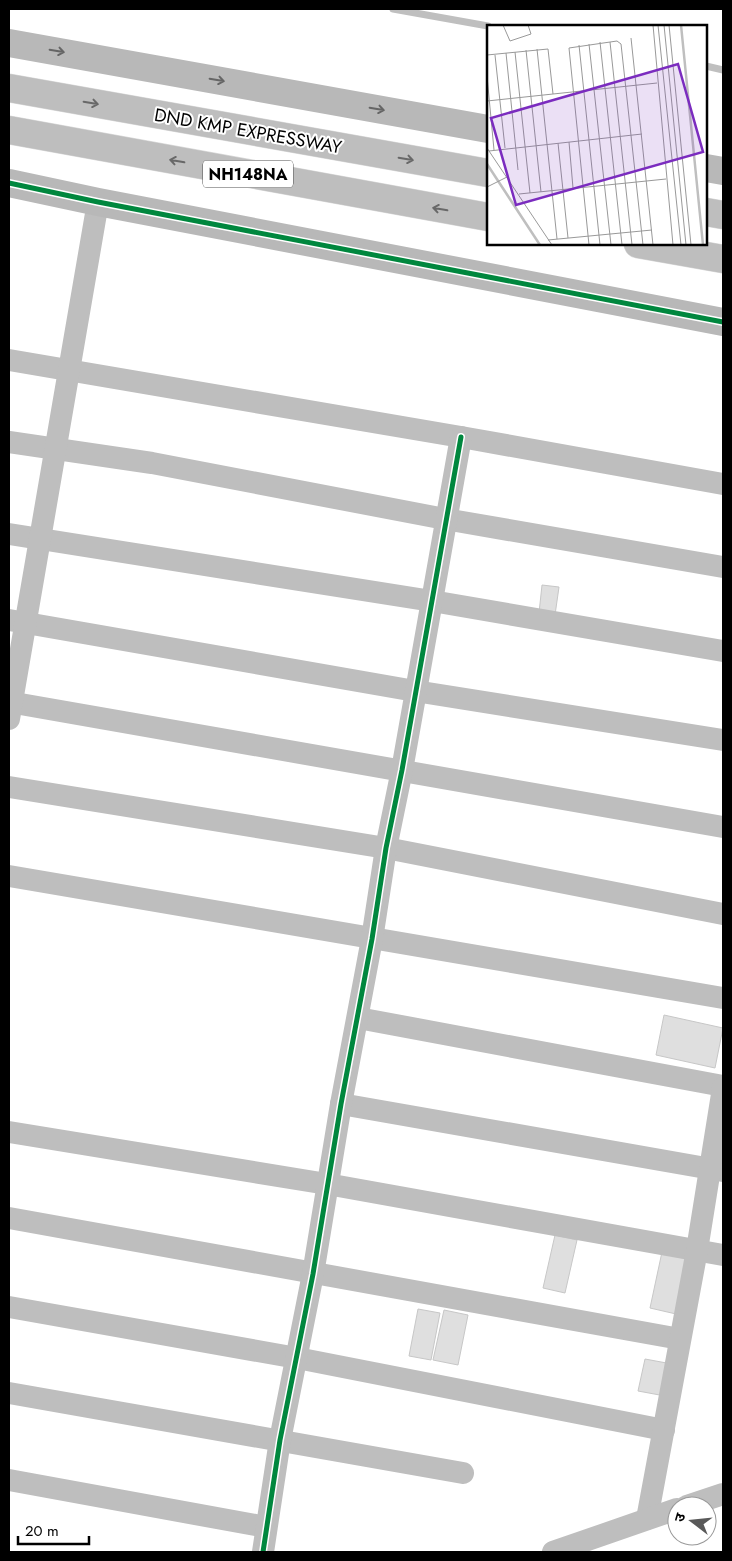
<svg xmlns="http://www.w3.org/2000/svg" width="732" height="1561" viewBox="0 0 732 1561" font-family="Jost,'Noto Sans Devanagari',sans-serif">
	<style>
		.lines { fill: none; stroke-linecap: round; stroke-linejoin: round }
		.stream { stroke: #bfbfbf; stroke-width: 7 }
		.building { fill: #dfdfdf; stroke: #c7c7c7 }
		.highway-casing { stroke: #dbdbdb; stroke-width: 29 }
		.street { stroke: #bebebe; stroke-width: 22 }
		.secondary { stroke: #b8b8b8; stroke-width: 28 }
		.highway { stroke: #bebebe; stroke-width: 28 }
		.cycleway-casing { stroke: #fff; stroke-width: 8 }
		.cycleway { stroke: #00873e; stroke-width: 5 }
		.oneway { stroke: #656565 }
		.oneway2 { stroke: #686868 }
		.labels { text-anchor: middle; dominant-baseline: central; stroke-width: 4; stroke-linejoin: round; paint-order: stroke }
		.shield { fill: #fff; stroke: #4c4c4c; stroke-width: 1 }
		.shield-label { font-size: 16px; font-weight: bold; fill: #000 }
		.street-label { font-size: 18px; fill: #000; stroke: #fff }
		.inset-river { fill: none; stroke: #bfbfbf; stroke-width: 2.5 }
		.inset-road { fill: none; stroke: #999; stroke-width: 1 }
		.view { fill: #7b2cbf; fill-opacity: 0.15; stroke: #7b2cbf; stroke-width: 2.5 }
		.inset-edge { fill: none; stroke: #000; stroke-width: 2.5 }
	</style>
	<rect width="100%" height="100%" fill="#fff"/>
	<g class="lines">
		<g class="stream">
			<polyline points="393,9 488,26"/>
			<polyline points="706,66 723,70"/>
		</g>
	</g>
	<g class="building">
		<polygon points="542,585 559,587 555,615 539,613"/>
		<polygon points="664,1015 723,1028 715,1068 656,1055"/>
		<polygon points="555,1235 577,1240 565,1293 543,1288"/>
		<polygon points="662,1252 688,1258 676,1314 650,1308"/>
		<polygon points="418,1309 440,1313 431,1360 409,1356"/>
		<polygon points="444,1310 468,1315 458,1365 433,1360"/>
		<polygon points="645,1359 672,1364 665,1396 638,1391"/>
	</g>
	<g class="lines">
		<defs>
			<g id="highway">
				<polyline points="9,88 488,173"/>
				<polyline points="9,130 488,217"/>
				<polyline points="706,212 723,215"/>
				<polyline points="638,244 723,259"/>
			</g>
		</defs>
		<use href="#highway" class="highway-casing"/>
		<g class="street">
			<polyline points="9,360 461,437 723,484"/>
			<polyline points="9,442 152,463 445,519 723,567"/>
			<polyline points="9,534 432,601 723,651"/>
			<polyline points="9,620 415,691 723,740"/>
			<polyline points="9,702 723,827"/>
			<polyline points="9,719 98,202"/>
			<polyline points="9,787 386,848 723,914"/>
			<polyline points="9,876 723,998"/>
			<polyline points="358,1018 723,1086"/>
			<polyline points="341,1104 723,1171"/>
			<polyline points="9,1132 327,1184 723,1255"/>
			<polyline points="9,1218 680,1339"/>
			<polyline points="9,1307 297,1358 664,1430"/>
			<polyline points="9,1393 463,1473"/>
			<polyline points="9,1480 266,1527"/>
			<polyline points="687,1506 723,1494"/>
			<polyline points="647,1519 697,1250 723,1088"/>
			<polyline points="263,1552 280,1440 313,1274 341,1104 372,939 386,848 402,770 461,437"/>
			<polyline points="553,1552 677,1509"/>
		</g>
		<g class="secondary">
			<polyline points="9,43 488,129"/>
			<polyline points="706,168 723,171"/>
			<polyline points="9,183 98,202 723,322"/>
		</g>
		<use href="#highway" class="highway"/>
		<defs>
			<g id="cycleway">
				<polyline points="9,183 98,202 723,322"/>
				<polyline points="263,1552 280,1440 313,1274 341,1104 372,939 386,848 402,770 461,437"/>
			</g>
		</defs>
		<use href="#cycleway" class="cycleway-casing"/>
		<use href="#cycleway" class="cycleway"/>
	</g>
	<defs><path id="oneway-shaft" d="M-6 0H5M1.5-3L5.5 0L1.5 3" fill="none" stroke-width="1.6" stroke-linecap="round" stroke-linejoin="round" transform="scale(1.25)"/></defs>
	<g class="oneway">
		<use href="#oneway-shaft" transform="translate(57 51) rotate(10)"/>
		<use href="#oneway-shaft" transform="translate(217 80) rotate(10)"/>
		<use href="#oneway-shaft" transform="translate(377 109) rotate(10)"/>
	</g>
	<g class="oneway2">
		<use href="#oneway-shaft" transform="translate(91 103) rotate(10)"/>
		<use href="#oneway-shaft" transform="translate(406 159) rotate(10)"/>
		<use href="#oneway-shaft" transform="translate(177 161) rotate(-170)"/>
		<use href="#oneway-shaft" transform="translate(440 209) rotate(-170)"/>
	</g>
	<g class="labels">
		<rect class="shield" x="203" y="160.5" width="90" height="27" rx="4"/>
		<g class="shield-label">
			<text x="248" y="174">NH148NA</text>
		</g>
		<g class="street-label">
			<text transform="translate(248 131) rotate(10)">DND KMP EXPRESSWAY</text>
		</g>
	</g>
	<g transform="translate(487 25)">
		<rect width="220" height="220" fill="#fff"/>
		<path class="inset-river" d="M194,0L216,220M0,139L53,220"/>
		<path class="inset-road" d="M16,0L23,16L44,9L41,0M166,0L186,220M171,0L194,220M177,0L199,220M182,0L204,220M144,13L166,220M113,17L135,220M123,17L145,220M102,19L124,220M92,20L113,220M50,24L70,214M39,25L54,167M28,27L43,168M19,28L31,145M0,30L61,24L66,69M8,30L18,123M0,51L7,125M0,76L170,58M82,117L86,163M71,118L81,213M0,123L65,220M2,126L155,109M0,162L20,152M32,169L179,154M61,215L165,205M102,220L82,23L130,16L134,19L156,220"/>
		<path class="view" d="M191,39L216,127L29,180L4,93Z"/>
		<rect width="220" height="220" class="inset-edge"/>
	</g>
	<rect width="732" height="1561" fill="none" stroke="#000000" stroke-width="20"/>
	<g transform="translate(692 1521) rotate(286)"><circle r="24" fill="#ffffff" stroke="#999999"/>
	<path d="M0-4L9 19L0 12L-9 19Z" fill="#595959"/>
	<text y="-8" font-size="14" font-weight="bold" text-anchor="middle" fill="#000000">उ</text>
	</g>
	<path d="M18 1536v8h71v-8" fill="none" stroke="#000000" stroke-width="2.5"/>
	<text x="25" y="1536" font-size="15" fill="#000000" stroke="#ffffff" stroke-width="4" paint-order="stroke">20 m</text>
</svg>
